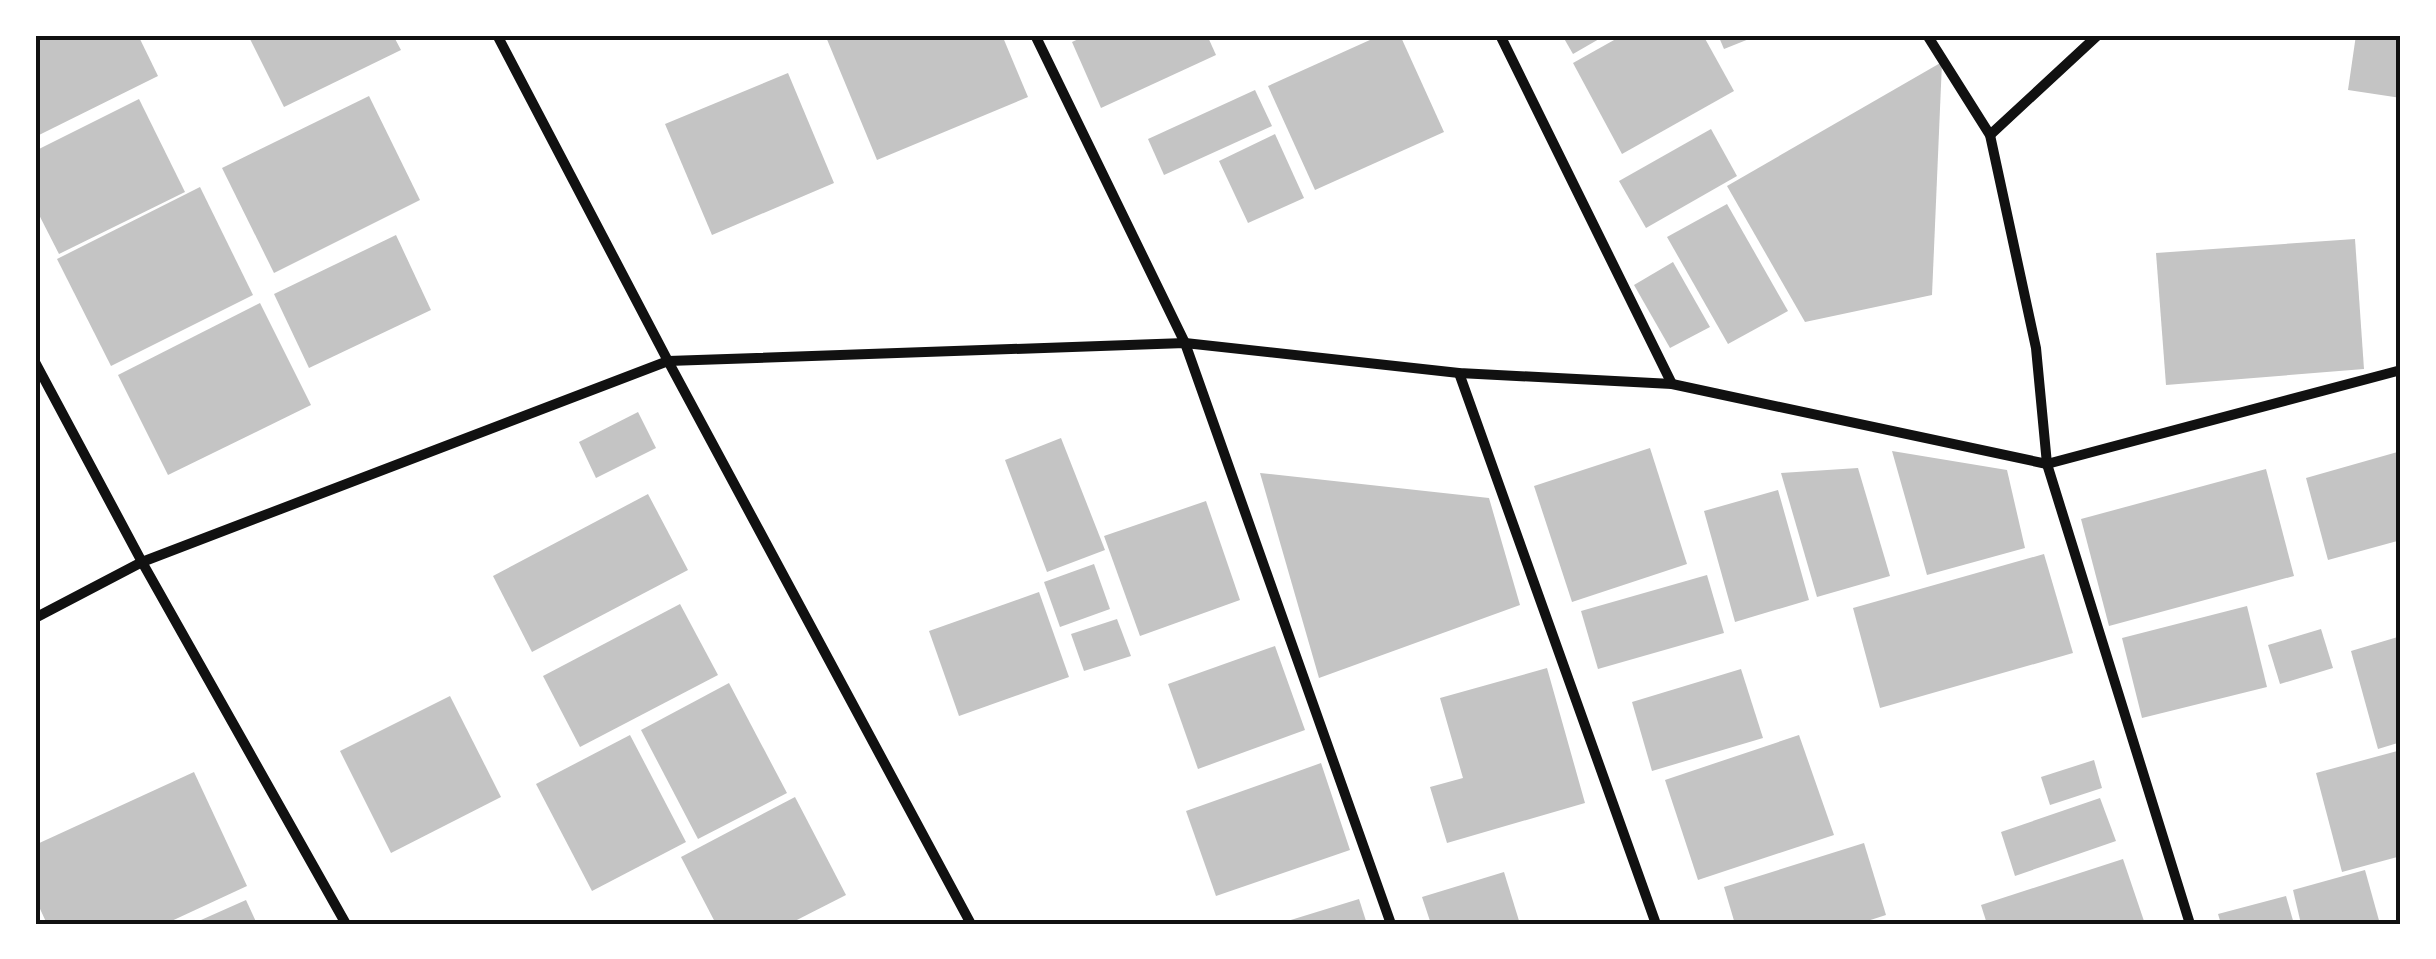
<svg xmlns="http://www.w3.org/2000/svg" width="2436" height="959" viewBox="0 0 2436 959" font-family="'Archivo Narrow',sans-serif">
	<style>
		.building { fill: #c4c4c4 }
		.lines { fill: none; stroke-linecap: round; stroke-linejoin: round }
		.minor { stroke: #111; stroke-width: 10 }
		.neatline { fill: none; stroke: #111; stroke-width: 4 }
	</style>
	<rect width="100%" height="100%" fill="#fff"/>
	<g class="building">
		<polygon points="35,35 138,35 158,76 35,137"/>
		<polygon points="248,35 393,35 401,50 284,107"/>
		<polygon points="831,35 1002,35 1028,97 877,160 826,37"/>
		<polygon points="1087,35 1207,35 1216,55 1101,108 1072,42"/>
		<polygon points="1381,35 1400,35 1444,132 1315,190 1268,86"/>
		<polygon points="1562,35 1606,35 1573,54"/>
		<polygon points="1623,35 1703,35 1734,91 1622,154 1573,63"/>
		<polygon points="1718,35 1759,35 1724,49"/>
		<polygon points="2356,35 2401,35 2401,98 2348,90"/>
		<polygon points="1942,62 1932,295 1805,322 1727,186"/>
		<polygon points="788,73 834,183 712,235 665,124"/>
		<polygon points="1255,90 1272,126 1164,175 1148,139"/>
		<polygon points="369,96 420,200 274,273 222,168"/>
		<polygon points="139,99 185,192 59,254 35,207 35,151"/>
		<polygon points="1711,129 1737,176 1646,228 1619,181"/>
		<polygon points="1275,134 1304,198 1248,223 1219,161"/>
		<polygon points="200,187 253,295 111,366 57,259"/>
		<polygon points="1727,204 1788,311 1728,344 1667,237"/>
		<polygon points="396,235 431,310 309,368 274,294"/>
		<polygon points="2355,239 2364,369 2166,385 2156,253"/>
		<polygon points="1673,262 1710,327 1670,348 1634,285"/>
		<polygon points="260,303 311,405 168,475 118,375"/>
		<polygon points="638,412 656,448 596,478 579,442"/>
		<polygon points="1061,438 1105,550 1047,572 1005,460"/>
		<polygon points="1650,448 1687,564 1572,602 1534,486"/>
		<polygon points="1892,451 2007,470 2025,548 1927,575"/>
		<polygon points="2401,451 2401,540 2328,560 2306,478"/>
		<polygon points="1858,468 1890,576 1817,597 1781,473"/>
		<polygon points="2266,469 2294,576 2109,626 2081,519"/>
		<polygon points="1260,473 1489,498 1520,605 1319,678"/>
		<polygon points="1778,490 1809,600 1735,622 1704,511"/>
		<polygon points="648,494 688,570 532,652 493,576"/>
		<polygon points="1206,501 1240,600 1140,636 1104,536"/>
		<polygon points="2044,554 2073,653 1880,708 1853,608"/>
		<polygon points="1094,564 1110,609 1060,627 1044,582"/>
		<polygon points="1707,575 1724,633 1598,669 1581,611"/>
		<polygon points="1039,592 1069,677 959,716 929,631"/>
		<polygon points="680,604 718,675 580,747 543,676"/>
		<polygon points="2247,606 2267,687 2142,718 2122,638"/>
		<polygon points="1117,619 1131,656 1084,671 1071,634"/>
		<polygon points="2321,629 2333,668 2280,684 2268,645"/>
		<polygon points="2401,636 2401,742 2378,749 2351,651"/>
		<polygon points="1275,646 1305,730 1198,769 1168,684"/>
		<polygon points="1547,668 1585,803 1447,843 1430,787 1463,778 1440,698"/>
		<polygon points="1741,669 1763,738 1652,771 1632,702"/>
		<polygon points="729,683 787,793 698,839 641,730"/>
		<polygon points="450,696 501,797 391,853 340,751"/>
		<polygon points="630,735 686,842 592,891 536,784"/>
		<polygon points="1799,735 1834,835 1698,880 1665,780"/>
		<polygon points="2401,750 2401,856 2342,872 2316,773"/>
		<polygon points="2094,760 2102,788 2050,805 2041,777"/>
		<polygon points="1321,763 1350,850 1216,896 1186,811"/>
		<polygon points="194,772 247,886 165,924 47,924 35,898 35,845"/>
		<polygon points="795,797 846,895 789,924 716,924 681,857"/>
		<polygon points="2100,798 2116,841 2015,876 2001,832"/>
		<polygon points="1864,843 1886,915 1858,924 1735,924 1724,887"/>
		<polygon points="2123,859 2145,924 1987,924 1981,905"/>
		<polygon points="2365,870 2380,924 2301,924 2293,890"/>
		<polygon points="1504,872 1520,924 1431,924 1422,897"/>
		<polygon points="2286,896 2294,924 2221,924 2218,914"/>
		<polygon points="1359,899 1367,924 1281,924 1281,923"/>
		<polygon points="246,900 257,924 192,924"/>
	</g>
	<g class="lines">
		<g class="minor">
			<polyline points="497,35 668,361 971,924"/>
			<polyline points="1035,35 1185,343 1391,924"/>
			<polyline points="1500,35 1672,384"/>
			<polyline points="1927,35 1990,135 2036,348 2047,464 2190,924"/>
			<polyline points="1990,135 2098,35"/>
			<polyline points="35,362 142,562 346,924"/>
			<polyline points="1459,373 1656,924"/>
			<polyline points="35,618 142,562 668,361 1185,343 1459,373 1672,384 2047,464 2401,370"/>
		</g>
	</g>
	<rect width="2436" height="959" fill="none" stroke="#ffffff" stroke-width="75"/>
	<rect x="38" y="38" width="2360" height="884" class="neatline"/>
</svg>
